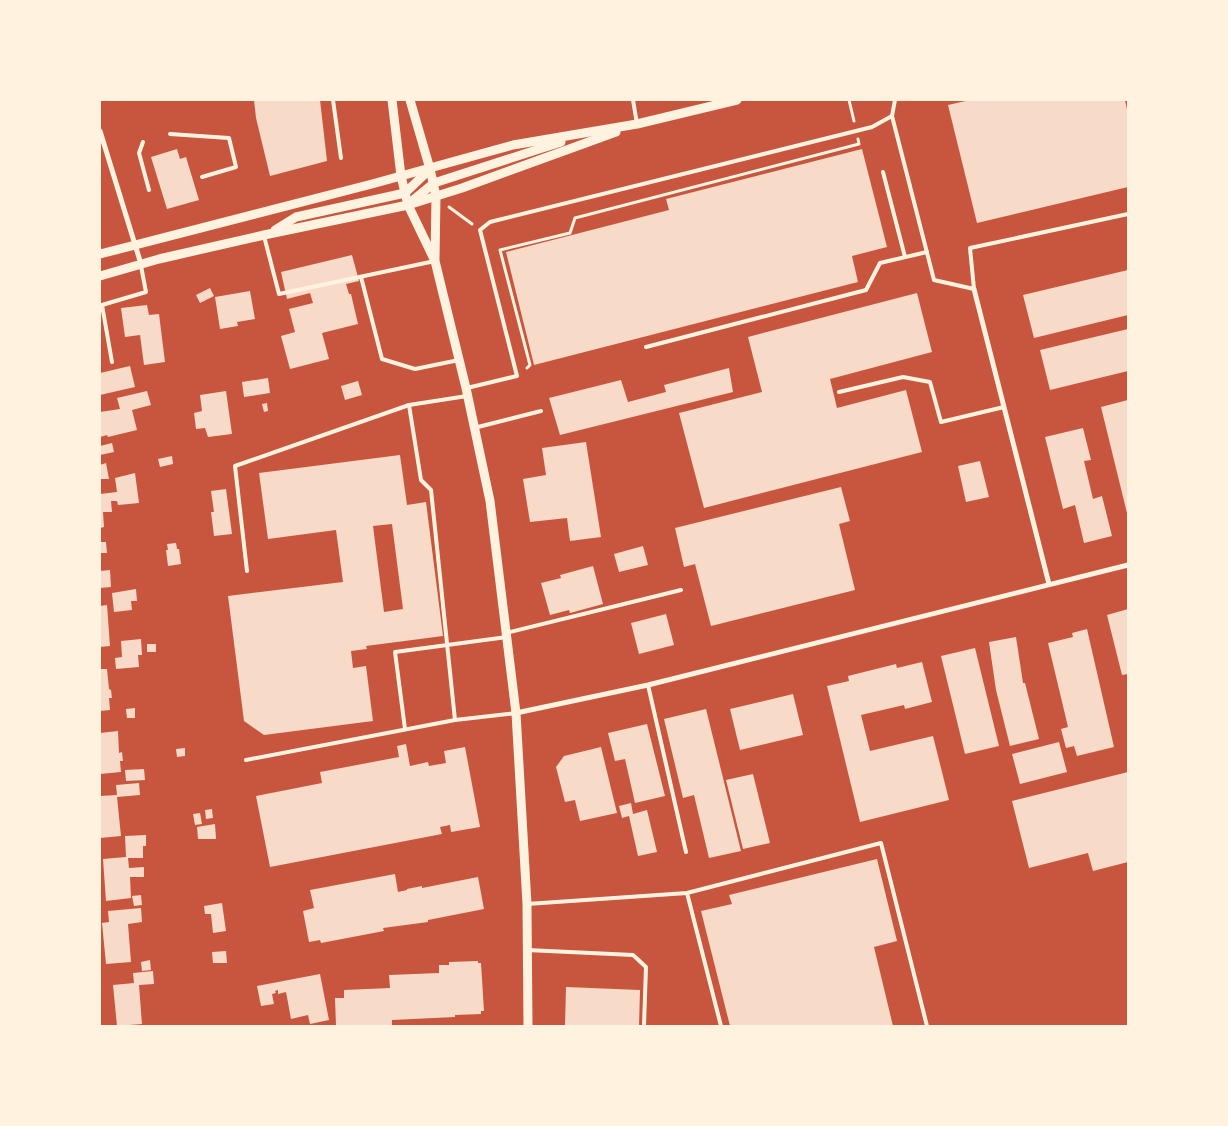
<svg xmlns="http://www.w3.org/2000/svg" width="1228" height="1126" viewBox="0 0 1228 1126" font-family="Figtree,sans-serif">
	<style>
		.building { fill: #f7dbc8; fill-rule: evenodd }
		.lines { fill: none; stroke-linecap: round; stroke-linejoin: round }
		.path { stroke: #fff3e0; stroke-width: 3 }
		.service { stroke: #fff3e0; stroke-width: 4 }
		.minor { stroke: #fff3e0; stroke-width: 5 }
		.tertiary { stroke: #fff3e0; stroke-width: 9 }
	</style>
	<rect width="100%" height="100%" fill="#c8553d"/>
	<g class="building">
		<polygon points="254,100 320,100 327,161 270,176 256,118"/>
		<polygon points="970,100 1125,100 1128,114 1128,187 977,223 948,105"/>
		<polygon points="177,149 180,159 186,157 199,200 167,209 151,157"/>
		<polygon points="862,149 887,247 852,256 858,282 534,365 506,252 669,210 666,199"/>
		<polygon points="352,255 359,281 346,284 349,294 351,294 358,324 322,333 329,359 290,369 281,336 295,332 289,309 313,303 310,293 287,299 281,272"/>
		<polygon points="1128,270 1128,315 1034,338 1023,295"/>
		<polygon points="210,288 214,296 200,303 196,295"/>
		<polygon points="250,291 255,319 237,322 238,326 220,329 215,297"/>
		<polygon points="917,293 932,352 830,379 837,408 906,390 922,452 704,508 679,413 762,392 748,337"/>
		<polygon points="147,305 149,315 159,314 165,362 144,365 140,335 125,337 121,308"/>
		<polygon points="1128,329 1128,371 1050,390 1040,350"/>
		<polygon points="130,366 135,387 100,395 100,373"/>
		<polygon points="729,368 733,392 560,435 549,398 621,380 628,402 666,392 664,385"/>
		<polygon points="268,378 270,393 244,397 242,382"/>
		<polygon points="358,381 362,395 345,400 341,386"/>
		<polygon points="147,391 151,405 132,410 137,430 108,437 107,435 100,437 100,412 120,409 117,398"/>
		<polygon points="226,391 232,434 208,437 205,428 196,429 194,413 202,411 200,395"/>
		<polygon points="1128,400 1128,512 1127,513 1101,407"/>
		<polygon points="267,403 268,411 264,412 262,404"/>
		<polygon points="1083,428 1091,460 1084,461 1093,499 1102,496 1112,536 1084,543 1075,505 1063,509 1045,437"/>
		<polygon points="586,442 601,537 570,541 567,518 530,522 523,479 546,475 542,448"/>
		<polygon points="112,443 114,452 100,455 100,446"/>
		<path d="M400,455L407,505L426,502L443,636L366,646L367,649L351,651L353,668L366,666L373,721L264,735L244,721L228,596L343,582L336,530L268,539L259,473ZM392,524L403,609L384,612L373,526Z"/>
		<polygon points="172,456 173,464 160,467 158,459"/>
		<polygon points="980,461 989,497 966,502 958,466"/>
		<polygon points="106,463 109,479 100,479 100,465"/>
		<polygon points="135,473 139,503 118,505 117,501 111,501 112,512 103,512 104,527 100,528 100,494 117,492 115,478"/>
		<polygon points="841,487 850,521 839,524 855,590 711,626 695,564 684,567 675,528"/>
		<polygon points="226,489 232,534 214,536 211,512 214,512 211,491"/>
		<polygon points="100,542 106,542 107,553 100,553"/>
		<polygon points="176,543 177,549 179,549 181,564 168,566 166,550 168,550 167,544"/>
		<polygon points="643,546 648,565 619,572 614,554"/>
		<polygon points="593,566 603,604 570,613 569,610 550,615 541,583 561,578 560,575"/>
		<polygon points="110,570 111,587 100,588 100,571"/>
		<polygon points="136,589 137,601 131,601 132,610 114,612 112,593"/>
		<polygon points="107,605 110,646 100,647 100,606"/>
		<polygon points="1128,609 1128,674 1122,675 1107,615"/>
		<polygon points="666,614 674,645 639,654 631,623"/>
		<polygon points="1087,629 1114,747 1077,756 1074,746 1066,748 1061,729 1068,727 1048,643 1073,637 1072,633"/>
		<polygon points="1016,637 1023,683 1025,683 1039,739 1010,746 996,690 989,642"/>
		<polygon points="141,639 142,655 138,655 139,667 116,669 115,658 122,657 121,641"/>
		<rect x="147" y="644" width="9" height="8"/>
		<polygon points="975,648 999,746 965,754 941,656"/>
		<polygon points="922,662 932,702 905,709 904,705 861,715 870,751 933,736 949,800 860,822 827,686 849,681 848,676 896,664 897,668"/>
		<polygon points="100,669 107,669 109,689 111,690 112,698 109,698 110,710 100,711"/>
		<polygon points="793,694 803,735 740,750 730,709"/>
		<polygon points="135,708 135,718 127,718 126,709"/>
		<polygon points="706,709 741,851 709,858 694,795 683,798 664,719"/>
		<polygon points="647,724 665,796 635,803 625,759 615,761 608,733"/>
		<polygon points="118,731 119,753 122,752 123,761 120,761 121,772 100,774 100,733"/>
		<polygon points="1059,742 1067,772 1020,784 1012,754"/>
		<polygon points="406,744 410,766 428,762 429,766 446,763 444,751 465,747 480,827 451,832 450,825 440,827 442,834 270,867 256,796 322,783 320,772 399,757 397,746"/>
		<polygon points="601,747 617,813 580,821 575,800 565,802 556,767 564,756"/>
		<polygon points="185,748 185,756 177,757 176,749"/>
		<polygon points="144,769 145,780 126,781 125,770"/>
		<polygon points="1128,772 1128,862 1093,871 1088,853 1029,868 1012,801"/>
		<polygon points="753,774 770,843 743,849 726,780"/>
		<polygon points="139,783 140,795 117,797 121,836 100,838 100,796 117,795 116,785"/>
		<polygon points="631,803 633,814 647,810 657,852 638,856 629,816 622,818 619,806"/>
		<polygon points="212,809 213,818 206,819 205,810"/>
		<polygon points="200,813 202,824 195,825 193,814"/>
		<polygon points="215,824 216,839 198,839 197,827"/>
		<polygon points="146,835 146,846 143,846 143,858 128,858 129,868 144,867 144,877 130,877 131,898 106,901 103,859 126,857 125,836"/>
		<polygon points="877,859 897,941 874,947 893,1026 730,1026 701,911 732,904 729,895"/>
		<polygon points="395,874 398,892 407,890 407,889 422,886 422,888 478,877 484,909 428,920 428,922 383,928 384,931 321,943 320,940 309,942 303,911 314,908 310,890"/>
		<polygon points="141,895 142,905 134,906 132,896"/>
		<polygon points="222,903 226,931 213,933 211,914 205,914 204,906"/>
		<polygon points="141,908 142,922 128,924 131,962 106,964 102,923 109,922 108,911"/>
		<polygon points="226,951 227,963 213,963 212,952"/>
		<polygon points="150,960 151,970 142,971 141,962"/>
		<polygon points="478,961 478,963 481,963 484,1011 481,1011 481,1014 455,1015 455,1017 392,1020 392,1026 336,1026 335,998 344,998 344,990 390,988 389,975 439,973 439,965 449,965 449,962"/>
		<polygon points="153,971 154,984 139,985 142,1024 117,1026 113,985 134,983 133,973"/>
		<polygon points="320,974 329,1020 310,1024 308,1015 291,1019 286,992 278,994 278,990 275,991 276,993 272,994 274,1004 261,1006 257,986"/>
		<polygon points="566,987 640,990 639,1026 565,1025"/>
	</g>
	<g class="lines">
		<g class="path">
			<polyline points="849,100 854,121"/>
			<polyline points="449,207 472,224"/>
			<polyline points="527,368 530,365 500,250 570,233 575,218 859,144 858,139"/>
		</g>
		<g class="service">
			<polyline points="333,100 341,158"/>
			<polyline points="633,100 637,124"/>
			<polyline points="892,116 934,280 974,289 970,248 1128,214"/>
			<polyline points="170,134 229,138 236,167 202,177"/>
			<polyline points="143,142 139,153 149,190"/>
			<polyline points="883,172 905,257"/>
			<polyline points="264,236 279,294 435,261"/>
			<polyline points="361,277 382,359 415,369 459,360"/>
			<polyline points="646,347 866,290 880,263 927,252"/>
			<polyline points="112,362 102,305 146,292 141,266"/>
			<polyline points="467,388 517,376 480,230 490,222 872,127 892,116 895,100"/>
			<polyline points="839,392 903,377 930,382 941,422 1004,407"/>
			<polyline points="409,405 421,480 431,490 455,720"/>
			<polyline points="474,428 541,411"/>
			<polyline points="247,571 235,466 409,405 467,396"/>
			<polyline points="506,633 681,590"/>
			<polyline points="648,685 686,852"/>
			<polyline points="405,729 395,652 507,637"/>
			<polyline points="246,760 455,720 516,713"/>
			<polyline points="687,893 721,1026"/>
			<polyline points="527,904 687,893 881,843 927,1026"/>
			<polyline points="527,950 633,955 646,967 644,1026"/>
		</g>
		<g class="minor">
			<polyline points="100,131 141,264"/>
			<polyline points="974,289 1049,584"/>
			<polyline points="516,713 648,685 1128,565"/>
		</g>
		<g class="tertiary">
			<polyline points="392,100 401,176 408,205 435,261 466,388 490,501 516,713 527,904 528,1026"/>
			<polyline points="410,100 430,169 436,196 435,259"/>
			<polyline points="412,201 434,183 561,142"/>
			<polyline points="275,230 296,217 405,193 429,170"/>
			<polyline points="100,254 372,184 513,145 637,124 737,100"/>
			<polyline points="100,276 159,259 264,235 408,205 462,188 616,132"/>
		</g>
	</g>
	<rect width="1228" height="1126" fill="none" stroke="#fff3e0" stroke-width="202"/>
</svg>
